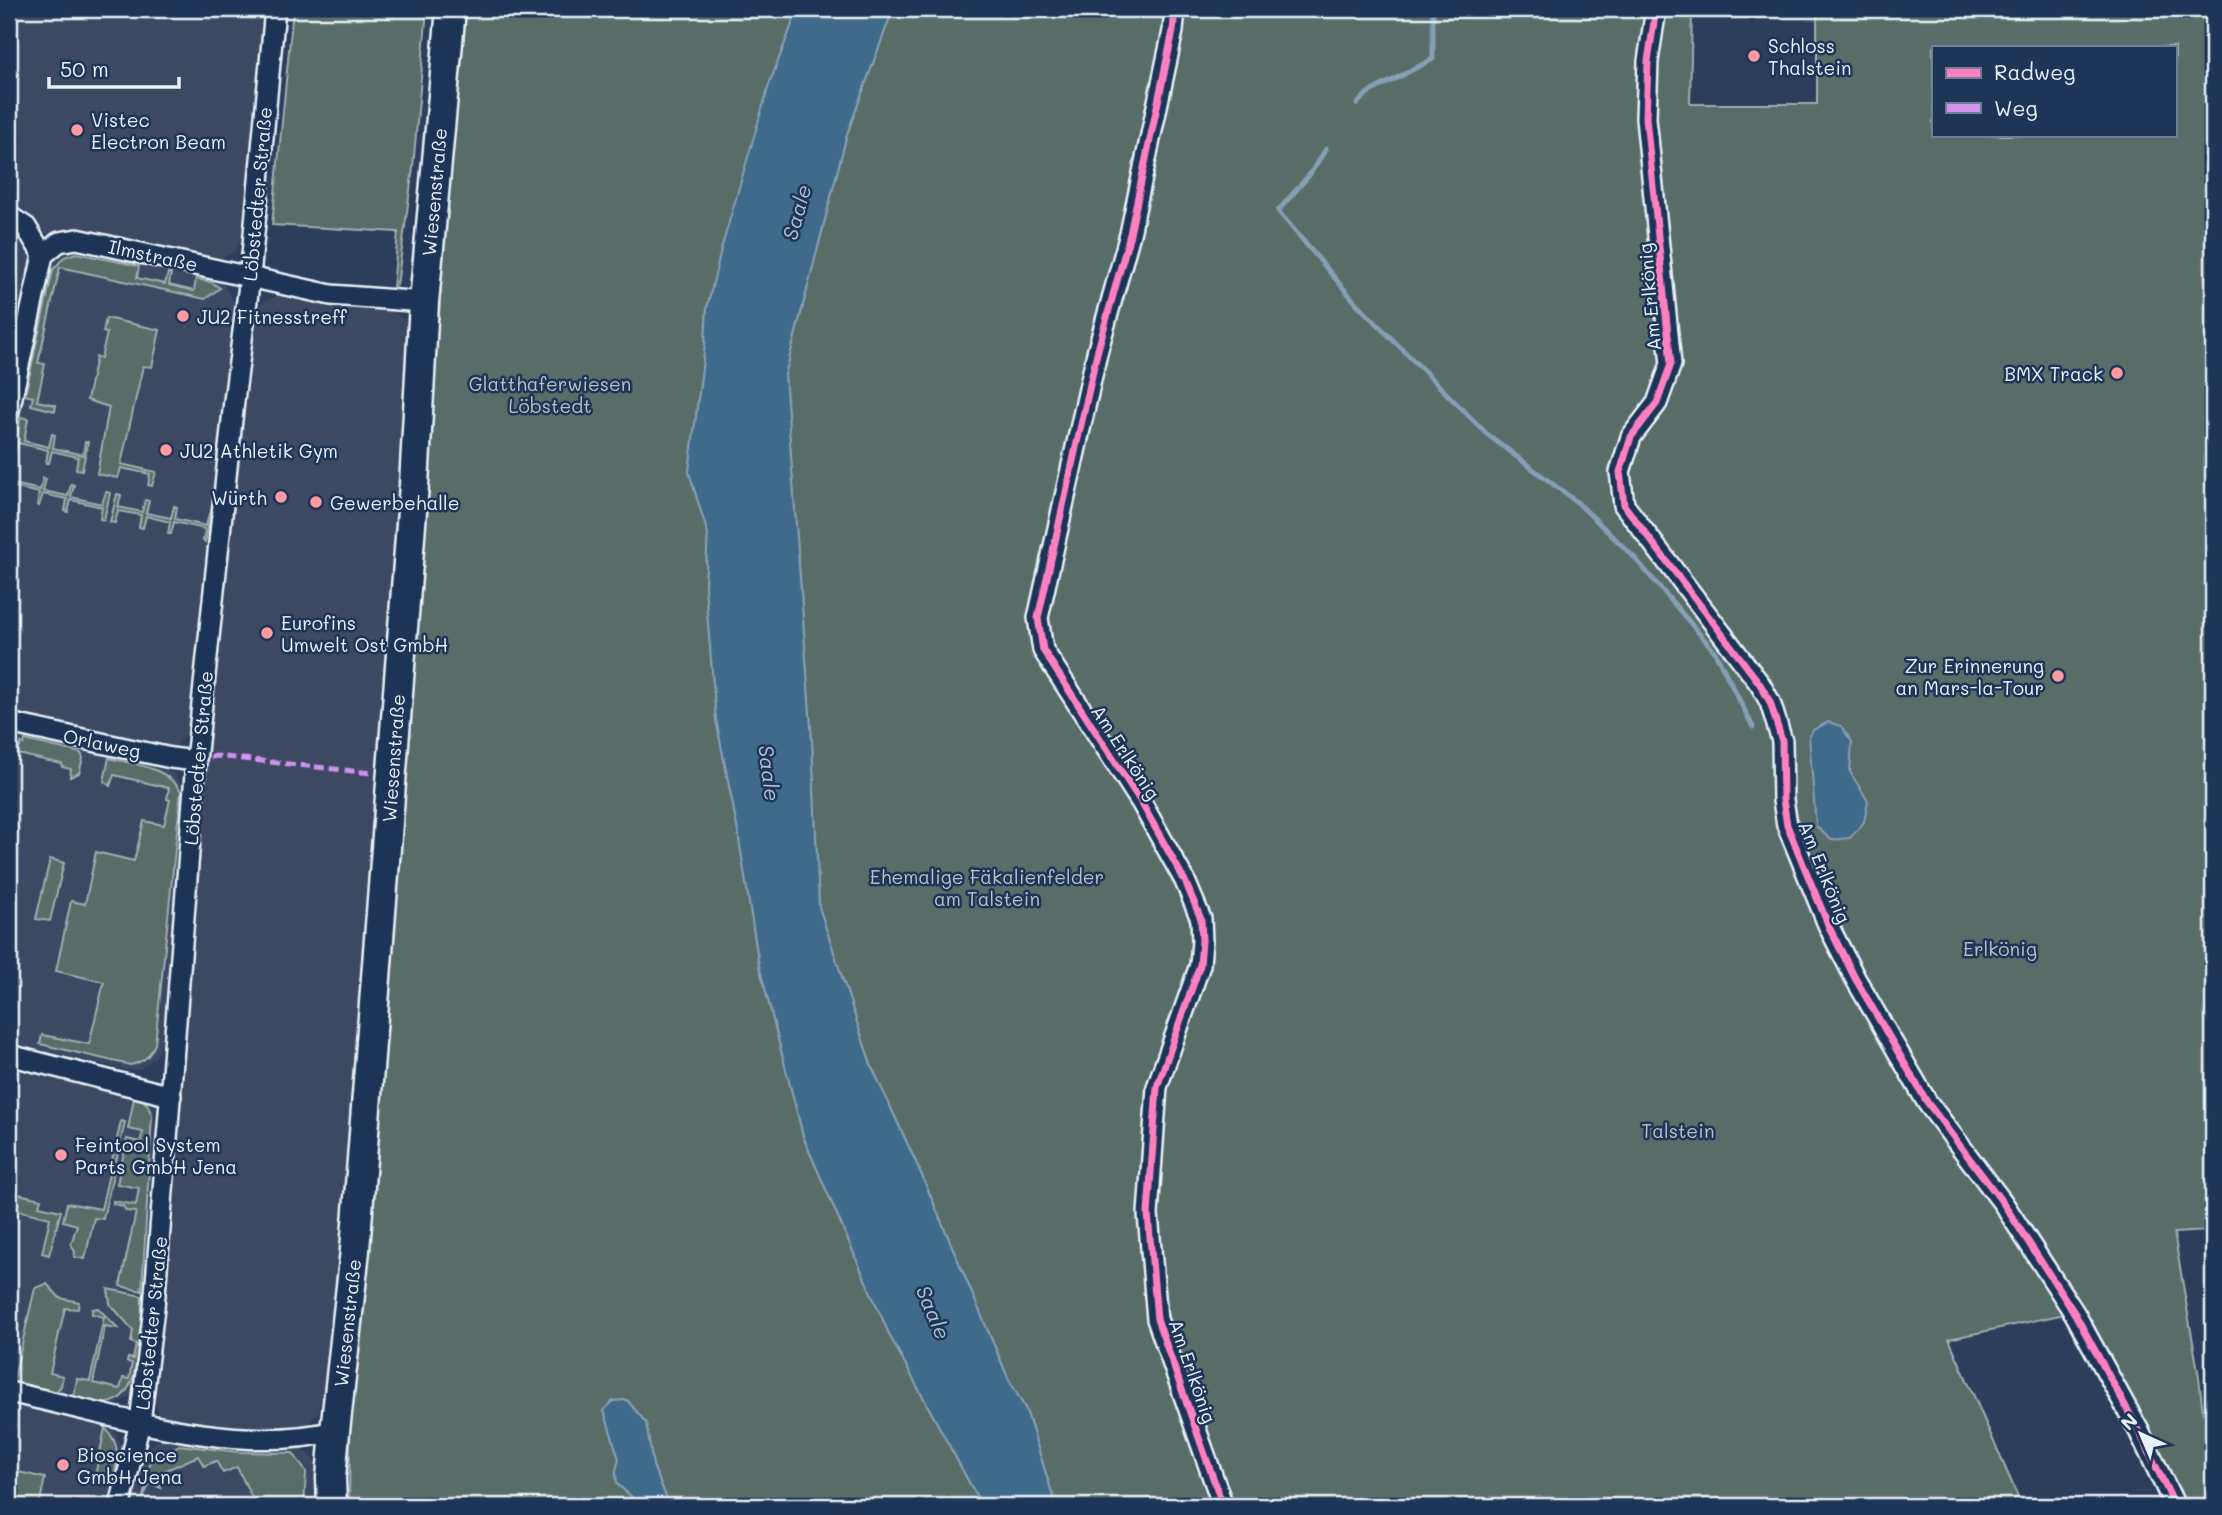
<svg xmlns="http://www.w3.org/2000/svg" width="2222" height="1515" viewBox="0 0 2222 1515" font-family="Mali,sans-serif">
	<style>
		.built { fill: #3c4863 }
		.green { fill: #596c67; stroke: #a0aeb0; stroke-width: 2; fill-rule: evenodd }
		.water { fill: #416a89; stroke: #84a0b5; stroke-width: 2 }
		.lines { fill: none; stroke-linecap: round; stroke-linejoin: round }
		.stream { stroke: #84a0b5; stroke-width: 5 }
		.street-casing { stroke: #e8f1f8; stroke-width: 24 }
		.secondary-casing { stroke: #e8f1f8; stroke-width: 33 }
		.street { stroke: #1d3557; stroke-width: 19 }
		.secondary { stroke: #1d3557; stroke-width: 28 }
		.quiet { stroke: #d193ec; stroke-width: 5; stroke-dasharray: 10 5; stroke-linecap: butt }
		.cycleway-casing { stroke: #1d3557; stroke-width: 11 }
		.cycleway { stroke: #ff80c0; stroke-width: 7 }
		.poi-dot { fill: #ff9aa2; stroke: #1d3557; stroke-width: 2.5 }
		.labels { text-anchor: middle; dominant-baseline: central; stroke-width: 5; stroke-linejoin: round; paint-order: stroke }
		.poi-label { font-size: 19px; fill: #e8f1f8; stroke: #1d3557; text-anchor: start }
		.street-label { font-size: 19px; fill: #e8f1f8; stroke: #1d3557 }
		.park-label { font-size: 19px; fill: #b6c2c5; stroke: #1d3557 }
		.water-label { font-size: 21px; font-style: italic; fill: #aec2d1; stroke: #1d3557 }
	</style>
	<rect width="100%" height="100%" fill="#2b3e5c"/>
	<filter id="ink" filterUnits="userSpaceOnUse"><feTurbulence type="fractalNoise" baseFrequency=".0143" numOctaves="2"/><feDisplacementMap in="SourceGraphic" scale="14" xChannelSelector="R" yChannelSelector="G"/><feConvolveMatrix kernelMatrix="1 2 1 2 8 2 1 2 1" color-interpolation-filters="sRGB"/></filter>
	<g filter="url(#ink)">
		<g class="built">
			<polygon points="9,9 266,9 243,233 238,247 234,252 216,261 51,236 9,211"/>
			<polygon points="9,222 33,252 33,264 9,373"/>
			<polygon points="77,250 207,277 223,284 234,302 234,312 190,730 177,745 168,748 9,716 9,448 48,271 56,260 68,252"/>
			<polygon points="283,295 393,312 408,321 411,332 346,1241 327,1386 319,1410 306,1427 296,1431 232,1432 164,1418 159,1413 153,1396 189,917 252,313 265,300"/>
			<polygon points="9,732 152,764 174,773 182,785 185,801 162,1043 157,1056 140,1069 129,1070 9,1043"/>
			<polygon points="9,1060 148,1098 155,1110 149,1285 135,1388 130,1396 118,1404 103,1406 9,1385"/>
			<polygon points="9,1401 100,1422 114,1430 122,1445 123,1456 111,1506 9,1506"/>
			<polygon points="170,1438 231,1448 303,1450 310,1455 319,1468 321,1506 126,1506 138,1462 146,1449 156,1441"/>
		</g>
		<g class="green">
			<polygon points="293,9 427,9 413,168 397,285 393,288 398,232 272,225"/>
			<polygon points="463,9 798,9 769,85 707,308 705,345 689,472 708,534 705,586 716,719 737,826 759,965 804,1139 890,1336 982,1506 670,1506 653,1466 646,1423 627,1400 613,1401 604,1410 619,1459 616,1471 617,1484 631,1496 636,1506 349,1506 350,1434"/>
			<path d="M893,9H1692L1690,104H1817V9H2213V1236L2209,1231L2174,1233L2199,1377L2203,1413L2213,1411V1506H2185C2148,1425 2106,1348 2058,1273L2065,1314L1949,1339L2022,1506H1056L1026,1410L1008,1378L919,1169L871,1065L819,908L812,742L785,375L847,134ZM1933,47H2175V135H1933Z"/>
			<polygon points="76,253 139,266 137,278 165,284 168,273 171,273 169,285 194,291 196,279 211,282 220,288 205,299 60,267 38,363 45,364 37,401 56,405 55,411 31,405 33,397 25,395 53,270 64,257"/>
			<polygon points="106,318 160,330 152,367 143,366 121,464 156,472 152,486 148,485 150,474 121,468 118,478 97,474 109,407 87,400 96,357 101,358 107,333 103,332"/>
			<polygon points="21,417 28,419 24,441 49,447 52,434 55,435 53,448 83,455 85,442 88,442 82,470 76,469 78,457 52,451 49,463 46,463 48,450 18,443 14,456 12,455"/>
			<polygon points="43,478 46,479 43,491 68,496 71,484 74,485 71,497 102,504 106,492 110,493 104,520 100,519 102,507 71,500 68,512 65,511 67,499 43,494 39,506 37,505 39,493 9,486 9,483 40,490"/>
			<polygon points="117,494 121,495 118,507 142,512 145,500 149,501 146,513 171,518 174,506 177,507 175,519 206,526 209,514 211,514 205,542 203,541 205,529 174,522 171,534 168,534 170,522 146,516 143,528 139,527 141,515 118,511 115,523 110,522"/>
			<polygon points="25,740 81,753 83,758 79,773 70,777 71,769 62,767 62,764 18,754 21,743 24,744"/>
			<path d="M109,758C136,765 165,766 181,791L155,1044C149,1057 144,1062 130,1065L40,1044L42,1035L89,1044L104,982L56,971L71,901L85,904L96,852L134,861L144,821L164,825L170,800L167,799L169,788L114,775L110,786L104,781Z"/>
			<polygon points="50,859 64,863 50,921 36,919"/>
			<polygon points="135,1093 147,1104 152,1115 142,1291 120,1286 136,1212 126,1211 123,1206 113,1204 113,1201 136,1205 139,1188 117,1184 127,1139 140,1142 143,1132 128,1129"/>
			<polygon points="121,1121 125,1122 103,1219 94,1218 85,1259 74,1257 75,1252 71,1244 77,1225 63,1221 67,1203 101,1209"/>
			<polygon points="9,1192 41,1199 39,1206 61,1211 49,1255 42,1253 50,1218 9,1208"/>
			<polygon points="47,1284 60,1298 79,1302 78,1309 65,1308 50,1373 63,1376 61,1386 56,1392 13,1383 35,1288"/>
			<path d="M108,1289L142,1296C141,1323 144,1401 106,1403C97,1404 84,1398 74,1396L77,1379L90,1381L104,1317L92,1314V1309L98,1308L118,1328L105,1326L93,1383L120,1389L123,1378L129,1379L132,1363L127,1362L128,1358L133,1359L136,1344L131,1342L133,1330L110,1304Z"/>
			<path d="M105,1428C121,1444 118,1459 114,1480L95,1476Z"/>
			<polygon points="179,1445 238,1452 293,1453 306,1472 304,1506 256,1506 237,1467 223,1473 216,1461 204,1466 198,1456 157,1474 161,1488 150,1483 143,1498 150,1463"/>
			<polygon points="10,1470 45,1478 39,1506 9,1506"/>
		</g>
		<g class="water">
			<polygon points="798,9 893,9 847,134 785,375 812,742 819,907 871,1065 919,1169 1008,1378 1026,1410 1056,1506 982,1506 890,1336 804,1139 759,965 737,826 716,719 705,586 708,534 689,472 705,345 707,308 722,246 769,85"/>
			<polygon points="1828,722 1841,726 1852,742 1850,772 1868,801 1864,822 1850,838 1831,840 1816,826 1809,736 1813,730"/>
			<polygon points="627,1400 646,1423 653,1466 670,1506 636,1506 631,1496 617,1484 616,1471 619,1459 604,1410 613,1401"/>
		</g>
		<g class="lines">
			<g class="stream">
				<polyline points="1357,104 1368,93 1433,59 1433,9"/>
				<polyline points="1326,149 1310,174 1278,211 1356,303 1488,435 1578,503 1634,557 1715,652 1753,727"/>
			</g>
			<defs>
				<g id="street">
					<polyline points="1175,9 1173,31 1130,234 1097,353 1038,618 1043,650 1141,802 1185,881 1201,919 1202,941 1200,965 1157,1087 1148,1214 1157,1319 1223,1506"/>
					<polyline points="1656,9 1648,61 1646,118 1671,364 1657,403 1631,437 1620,472 1624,505 1760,684 1770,702 1782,741 1783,800 1787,825 1829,927 1855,978 1927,1102 2003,1203 2075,1314 2139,1431 2175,1506"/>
					<polyline points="9,216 26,227 43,255"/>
					<polyline points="9,411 43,255 59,242 77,239 331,295 424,302"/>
					<polyline points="9,723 171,758 196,761"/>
					<polyline points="9,1055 171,1096"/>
					<path d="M9,1392C110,1414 232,1456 335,1431"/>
					<polyline points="120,1506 140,1422 154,1308 196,761 234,401 250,277 275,9"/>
				</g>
				<polyline id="secondary" points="332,1506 331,1478 335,1431 355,1250 414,485 424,302 451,9"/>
			</defs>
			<use href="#street" class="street-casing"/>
			<use href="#secondary" class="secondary-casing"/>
			<use href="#street" class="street"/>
			<use href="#secondary" class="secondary"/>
			<polyline class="quiet" points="196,761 216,756 371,773"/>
			<defs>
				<g id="cycleway">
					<polyline points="1175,9 1173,31 1130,234 1097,353 1038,618 1043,650 1141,802 1185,881 1201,919 1202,941 1200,965 1157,1087 1148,1214 1157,1319 1223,1506"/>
					<polyline points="1656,9 1648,61 1646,118 1671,364 1657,403 1631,437 1620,472 1624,505 1760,684 1770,702 1782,741 1783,800 1787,825 1829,927 1855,978 1927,1102 2003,1203 2075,1314 2139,1431 2175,1506"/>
				</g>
			</defs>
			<use href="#cycleway" class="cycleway-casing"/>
			<use href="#cycleway" class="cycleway"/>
		</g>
	</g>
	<g class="poi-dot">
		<circle cx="1754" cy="56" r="7"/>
		<circle cx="77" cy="130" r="7"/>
		<circle cx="183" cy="316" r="7"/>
		<circle cx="2117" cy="373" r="7"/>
		<circle cx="166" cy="450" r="7"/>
		<circle cx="281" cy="497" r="7"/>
		<circle cx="316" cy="502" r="7"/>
		<circle cx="267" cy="633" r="7"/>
		<circle cx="2058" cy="676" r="7"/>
		<circle cx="61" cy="1155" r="7"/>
		<circle cx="63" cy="1465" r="7"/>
	</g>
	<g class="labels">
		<g class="poi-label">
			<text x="1768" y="45">Schloss<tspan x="1768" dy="22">Thalstein</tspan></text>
			<text x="91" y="119">Vistec<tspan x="91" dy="22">Electron Beam</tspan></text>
			<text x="197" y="316">JU2 Fitnesstreff</text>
			<text x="2103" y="373" text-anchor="end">BMX Track</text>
			<text x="180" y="450">JU2 Athletik Gym</text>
			<text x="267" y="497" text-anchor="end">Würth</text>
			<text x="330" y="502">Gewerbehalle</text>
			<text x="281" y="622">Eurofins<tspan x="281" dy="22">Umwelt Ost GmbH</tspan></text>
			<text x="2044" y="665" text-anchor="end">Zur Erinnerung<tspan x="2044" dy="22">an Mars-la-Tour</tspan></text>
			<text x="75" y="1144">Feintool System<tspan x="75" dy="22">Parts GmbH Jena</tspan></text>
			<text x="77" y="1454">Bioscience<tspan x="77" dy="22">GmbH Jena</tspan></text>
		</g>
		<g class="street-label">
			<text transform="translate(434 192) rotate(-85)">Wiesenstraße</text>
			<text transform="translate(257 194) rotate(-85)">Löbstedter Straße</text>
			<text transform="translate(153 255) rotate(12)">Ilmstraße</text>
			<text transform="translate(1649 297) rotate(-95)">Am Erlkönig</text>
			<text transform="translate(102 743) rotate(12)">Orlaweg</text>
			<text transform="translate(1126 752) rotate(57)">Am Erlkönig</text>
			<text transform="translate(198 758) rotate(-85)">Löbstedter Straße</text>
			<text transform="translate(393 758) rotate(-86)">Wiesenstraße</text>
			<text transform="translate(1825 872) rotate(68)">Am Erlkönig</text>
			<text transform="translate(151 1323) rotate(-84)">Löbstedter Straße</text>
			<text transform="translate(347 1323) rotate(-84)">Wiesenstraße</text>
			<text transform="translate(1193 1371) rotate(71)">Am Erlkönig</text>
		</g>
		<g class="park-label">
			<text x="550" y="383">Glatthaferwiesen<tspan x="550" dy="22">Löbstedt</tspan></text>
			<text x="987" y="876">Ehemalige Fäkalienfelder<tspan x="987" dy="22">am Talstein</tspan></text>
			<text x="2000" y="948">Erlkönig</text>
			<text x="1678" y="1130">Talstein</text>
		</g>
		<g class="water-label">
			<text transform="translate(796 212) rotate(-74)">Saale</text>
			<text transform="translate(770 773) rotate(83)">Saale</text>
			<text transform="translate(934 1312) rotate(67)">Saale</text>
		</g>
	</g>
	<rect width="2222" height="1515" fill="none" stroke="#1d3557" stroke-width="35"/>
	<rect x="18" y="18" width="2187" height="1480" fill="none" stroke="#e8f1f8" stroke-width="2.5" filter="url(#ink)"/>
	<rect x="1932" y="46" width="245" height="91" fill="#1d3557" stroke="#6e8097" stroke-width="2"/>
	<rect x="1946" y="68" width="35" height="10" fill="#ff80c0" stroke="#6e8097" stroke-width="2"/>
	<text x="1994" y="80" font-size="21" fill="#e8f1f8">Radweg</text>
	<rect x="1946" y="103" width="35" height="10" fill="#d193ec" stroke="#6e8097" stroke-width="2"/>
	<text x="1994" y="116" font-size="21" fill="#e8f1f8">Weg</text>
	<g transform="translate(2141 1434) rotate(316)" stroke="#1d3557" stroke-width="5" paint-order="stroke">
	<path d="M0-5L12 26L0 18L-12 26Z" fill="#e8f1f8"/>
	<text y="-10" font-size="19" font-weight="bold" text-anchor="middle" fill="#e8f1f8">N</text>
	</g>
	<path d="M49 77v10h130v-10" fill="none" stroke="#e8f1f8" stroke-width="3.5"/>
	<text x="60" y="77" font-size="21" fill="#e8f1f8" stroke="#1d3557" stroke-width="5" paint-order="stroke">50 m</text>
</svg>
